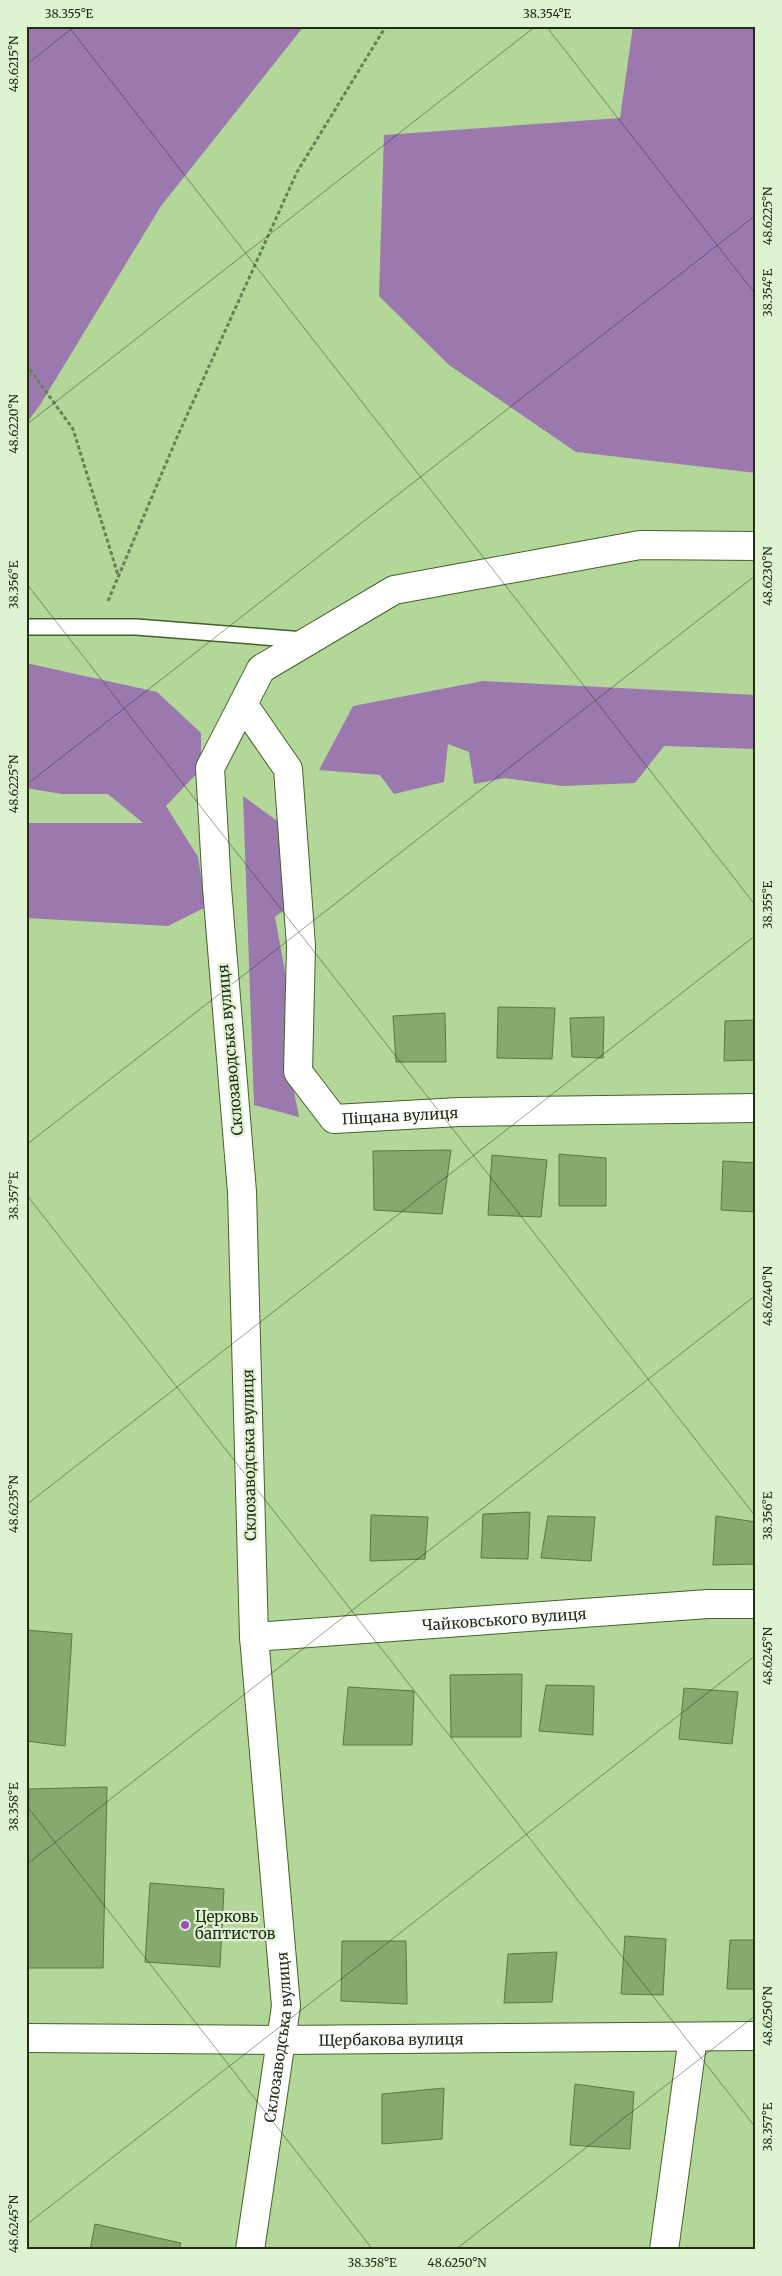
<svg xmlns="http://www.w3.org/2000/svg" width="782" height="2276" viewBox="0 0 782 2276" font-family="Merriweather,serif">
	<style>
		.forest { fill: #9b79ae }
		.building { fill: #86a96d; stroke: #597a3f }
		.lines { fill: none; stroke-linecap: round; stroke-linejoin: round }
		.service-casing { stroke: #436329; stroke-width: 18 }
		.minor-casing { stroke: #436329; stroke-width: 30 }
		.tertiary-casing { stroke: #436329; stroke-width: 30 }
		.path { stroke: #688256; stroke-width: 3; stroke-dasharray: 4 2.5; stroke-linecap: butt }
		.service { stroke: #fff; stroke-width: 15 }
		.minor { stroke: #fff; stroke-width: 28 }
		.tertiary { stroke: #fff; stroke-width: 28 }
		.ticks { fill: none; stroke: #202e15; stroke-width: 1; stroke-opacity: 0.45 }
		.poi-dot { fill: #994dbf; stroke: #dff2d2; stroke-width: 2 }
		.labels { text-anchor: middle; dominant-baseline: central; stroke-width: 4.5; stroke-linejoin: round; paint-order: stroke }
		.street-label { font-size: 15px; fill: #202e15; stroke: #dff2d2 }
		.poi-label { font-size: 15px; fill: #202e15; stroke: #dff2d2; text-anchor: start }
		.neatline { fill: none; stroke: #202e15; stroke-width: 2 }
		.ticks-label { font-size: 12px; text-anchor: middle; fill: #202e15 }
	</style>
	<rect width="100%" height="100%" fill="#b2d798"/>
	<g class="forest">
		<polygon points="26,26 304,26 161,206 40,405 26,424"/>
		<polygon points="633,26 756,26 756,473 576,452 449,365 379,296 384,135 620,118"/>
		<polygon points="26,663 157,692 201,733 201,769 166,806 198,857 206,907 168,926 26,918 26,823 143,823 108,794 62,794 26,788"/>
		<polygon points="483,681 756,695 756,749 664,746 635,783 563,786 505,778 474,784 469,752 448,744 444,782 394,794 380,775 319,770 353,706"/>
		<polygon points="243,796 292,832 288,907 275,917 292,1010 293,1086 299,1117 254,1105"/>
	</g>
	<g class="building">
		<polygon points="498,1007 555,1008 552,1059 497,1058"/>
		<polygon points="445,1013 446,1062 396,1062 393,1016"/>
		<polygon points="604,1017 603,1058 572,1057 570,1018"/>
		<polygon points="756,1020 756,1060 724,1061 725,1021"/>
		<polygon points="451,1150 442,1214 374,1210 373,1151"/>
		<polygon points="559,1154 606,1158 606,1206 559,1206"/>
		<polygon points="492,1155 547,1160 541,1217 488,1215"/>
		<polygon points="723,1161 756,1163 756,1212 721,1210"/>
		<polygon points="530,1512 528,1559 481,1558 483,1514"/>
		<polygon points="371,1515 428,1517 425,1559 370,1561"/>
		<polygon points="548,1516 595,1517 591,1561 541,1558"/>
		<polygon points="716,1516 756,1522 754,1564 713,1565"/>
		<polygon points="26,1630 72,1634 65,1746 26,1741"/>
		<polygon points="522,1674 521,1737 451,1737 450,1675"/>
		<polygon points="546,1685 594,1686 593,1735 539,1731"/>
		<polygon points="348,1687 414,1691 412,1745 343,1745"/>
		<polygon points="684,1688 738,1692 732,1744 679,1739"/>
		<polygon points="107,1787 103,1968 26,1968 29,1789"/>
		<polygon points="150,1883 224,1889 220,1967 145,1962"/>
		<polygon points="625,1936 666,1939 663,1995 621,1994"/>
		<polygon points="730,1940 756,1940 756,1989 727,1989"/>
		<polygon points="342,1941 406,1941 407,2004 341,2001"/>
		<polygon points="557,1952 552,2002 504,2003 508,1954"/>
		<polygon points="575,2084 634,2092 630,2149 570,2145"/>
		<polygon points="444,2088 442,2139 382,2144 382,2094"/>
		<polygon points="95,2224 181,2243 179,2250 90,2250"/>
	</g>
	<g class="lines">
		<defs>
			<polyline id="service" points="26,627 136,627 304,640"/>
			<g id="minor">
				<path id="s1" d="M243,704L288,769L301,946L298,1072L334,1119L459,1112L756,1108"/>
				<path id="s2" d="M254,1637L708,1604H756"/>
				<path id="s3" d="M26,2038L281,2040L756,2036"/>
				<polyline points="664,2250 693,2037"/>
			</g>
			<g id="tertiary">
				<path id="s4" d="M250,2250L286,2006L254,1637L242,1192L217,888L210,768L261,669L394,590L640,545L756,546"/>
			</g>
		</defs>
		<use href="#service" class="service-casing"/>
		<use href="#minor" class="minor-casing"/>
		<use href="#tertiary" class="tertiary-casing"/>
		<g class="path">
			<polyline points="26,364 73,429 118,575"/>
			<polyline points="108,601 178,435 297,172 386,26"/>
		</g>
		<use href="#service" class="service"/>
		<use href="#minor" class="minor"/>
		<use href="#tertiary" class="tertiary"/>
	</g>
	<path class="ticks" d="M68,26L756,906M546,26L756,295M26,65L75,26M26,425L536,26M26,583L756,1517M26,785L756,215M26,1145L756,575M26,1194L756,2128M26,1505L756,935M26,1805L373,2250M26,1865L756,1295M26,2225L756,1655M455,2250L756,2015"/>
	<circle class="poi-dot" cx="185" cy="1925" r="5"/>
	<g class="labels">
		<g class="street-label">
			<text transform="translate(230 1050) rotate(-95)">Склозаводська вулиця</text>
			<text stroke="none"><textPath href="#s1" startOffset="508">Піщана вулиця</textPath></text>
			<text transform="translate(249 1455) rotate(-91)">Склозаводська вулиця</text>
			<text stroke="none"><textPath href="#s2" startOffset="251">Чайковського вулиця</textPath></text>
			<text stroke="none"><textPath href="#s4" startOffset="215">Склозаводська вулиця</textPath></text>
			<text stroke="none"><textPath href="#s3" startOffset="365">Щербакова вулиця</textPath></text>
		</g>
		<g class="poi-label">
			<text x="195" y="1916">Церковь<tspan x="195" dy="17">баптистов</tspan></text>
		</g>
	</g>
	<rect width="782" height="2276" fill="none" stroke="#dff2d2" stroke-width="55"/>
	<rect x="28" y="28" width="726" height="2220" class="neatline"/>
	<g class="ticks-label">
		<text x="69" y="18">38.355°E</text>
		<text x="547" y="18">38.354°E</text>
		<text transform="translate(14 64) rotate(-90)" y="4">48.6215°N</text>
		<text transform="translate(768 216) rotate(-90)" y="4">48.6225°N</text>
		<text transform="translate(768 293) rotate(-90)" y="4">38.354°E</text>
		<text transform="translate(14 424) rotate(-90)" y="4">48.6220°N</text>
		<text transform="translate(768 576) rotate(-90)" y="4">48.6230°N</text>
		<text transform="translate(14 585) rotate(-90)" y="4">38.356°E</text>
		<text transform="translate(14 784) rotate(-90)" y="4">48.6225°N</text>
		<text transform="translate(768 905) rotate(-90)" y="4">38.355°E</text>
		<text transform="translate(14 1196) rotate(-90)" y="4">38.357°E</text>
		<text transform="translate(768 1296) rotate(-90)" y="4">48.6240°N</text>
		<text transform="translate(14 1504) rotate(-90)" y="4">48.6235°N</text>
		<text transform="translate(768 1516) rotate(-90)" y="4">38.356°E</text>
		<text transform="translate(768 1656) rotate(-90)" y="4">48.6245°N</text>
		<text transform="translate(14 1807) rotate(-90)" y="4">38.358°E</text>
		<text transform="translate(768 2016) rotate(-90)" y="4">48.6250°N</text>
		<text transform="translate(768 2127) rotate(-90)" y="4">38.357°E</text>
		<text transform="translate(14 2224) rotate(-90)" y="4">48.6245°N</text>
		<text x="372" y="2267">38.358°E</text>
		<text x="457" y="2267">48.6250°N</text>
	</g>
</svg>
